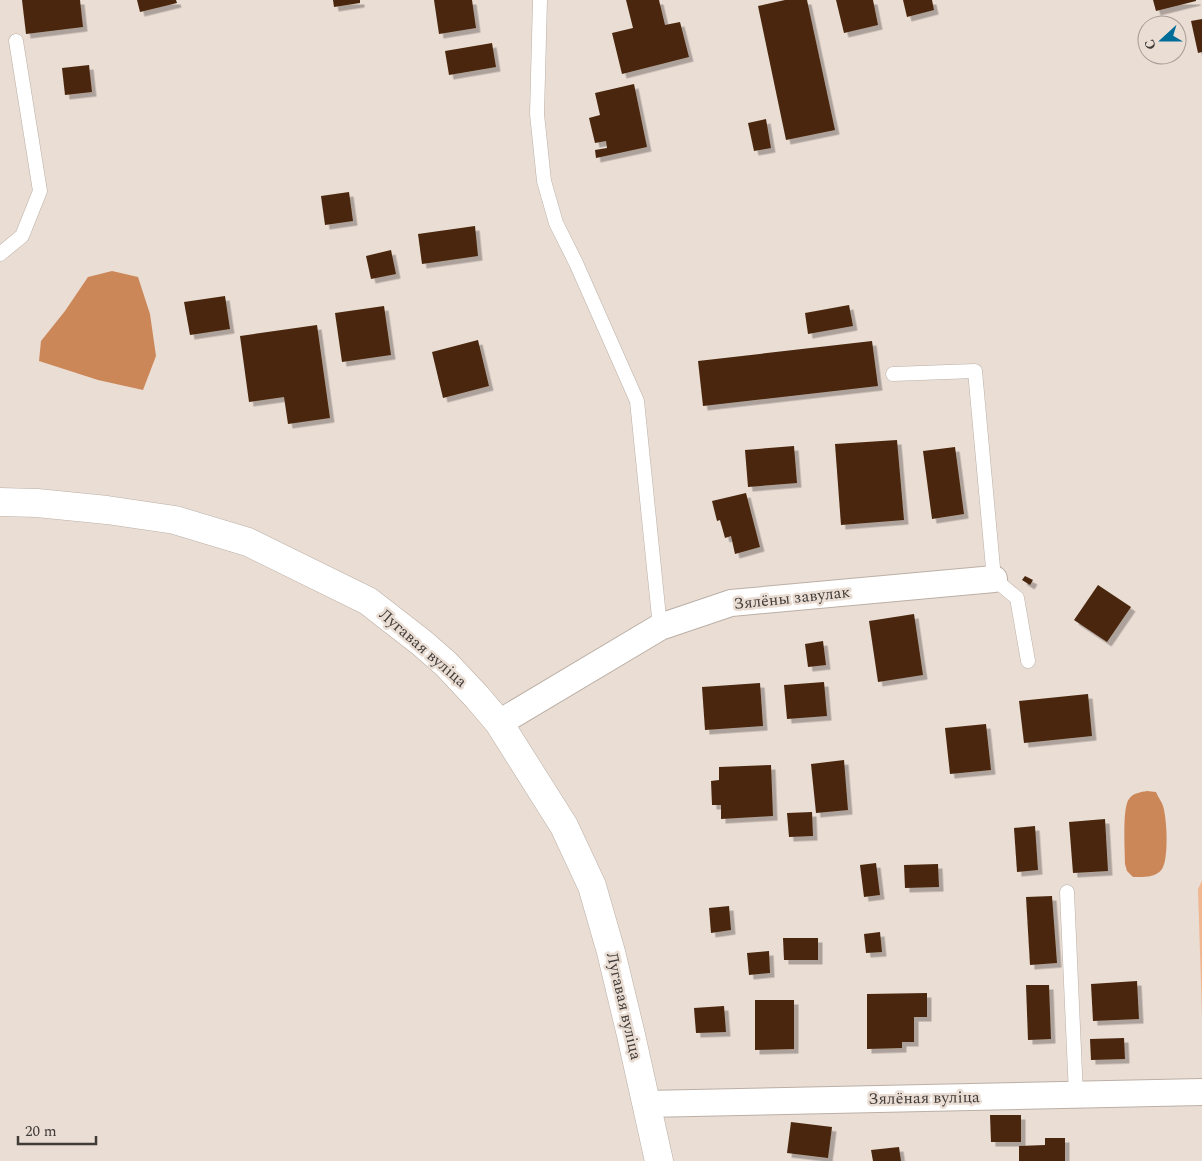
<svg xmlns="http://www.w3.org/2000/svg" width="1202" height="1161" viewBox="0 0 1202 1161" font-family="Spectral,serif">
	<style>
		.green { fill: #efb690 }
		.water { fill: #cb8758 }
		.building { fill: #48270d; filter: url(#shadow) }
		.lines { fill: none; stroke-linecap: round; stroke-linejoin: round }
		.service-casing { stroke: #bbafa6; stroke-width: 15 }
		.minor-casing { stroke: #bbafa6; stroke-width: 28 }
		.tertiary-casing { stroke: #bbafa6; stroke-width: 29 }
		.service { stroke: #fff; stroke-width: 14 }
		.minor { stroke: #fff; stroke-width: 26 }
		.tertiary { stroke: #fff; stroke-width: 28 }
		.labels { text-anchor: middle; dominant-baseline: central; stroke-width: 5; stroke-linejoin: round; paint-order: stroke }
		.street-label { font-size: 16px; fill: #413b38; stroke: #eaddd4 }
	</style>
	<defs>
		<filter id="shadow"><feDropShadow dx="4.5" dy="4.5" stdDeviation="0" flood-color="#0004"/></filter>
	</defs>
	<rect width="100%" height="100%" fill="#eaddd4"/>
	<polygon class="green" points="1202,881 1202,1017 1198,889"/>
	<g class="water">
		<polygon points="112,271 138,277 150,314 156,356 143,390 98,380 39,361 41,341 65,311 88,277"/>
		<path d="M1147,791L1156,792C1158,797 1162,802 1163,806C1167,818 1169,859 1162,869C1156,878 1143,877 1133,877L1127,871L1125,864C1125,850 1122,808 1129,799C1133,793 1141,792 1147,791Z"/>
	</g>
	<g class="building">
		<polygon points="22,0 80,0 83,27 26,34"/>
		<polygon points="137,0 176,0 177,3 140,12"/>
		<polygon points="333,0 360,0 360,3 334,7"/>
		<polygon points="434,0 472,0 476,28 439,34"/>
		<polygon points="626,0 659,0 665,25 680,22 689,57 622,74 612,33 633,28"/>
		<polygon points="785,0 807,0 835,130 786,140 758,6"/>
		<polygon points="836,0 873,0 878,25 844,33"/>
		<polygon points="903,0 932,0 934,10 907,17"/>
		<polygon points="1153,0 1196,0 1196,1 1156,11"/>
		<polygon points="1202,19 1202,52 1198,53 1191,21"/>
		<polygon points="492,43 496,67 449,75 445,51"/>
		<polygon points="89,65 92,92 65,95 62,68"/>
		<polygon points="634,84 647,147 596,158 595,150 607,148 606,141 595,143 589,118 600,115 595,93"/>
		<polygon points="766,119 771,148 754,151 748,123"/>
		<polygon points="349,192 353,221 325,225 321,196"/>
		<polygon points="475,226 478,256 422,264 418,234"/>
		<polygon points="391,250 396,274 371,279 366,256"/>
		<polygon points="225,296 230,329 190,335 184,302"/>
		<polygon points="849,305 853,326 808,334 805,313"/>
		<polygon points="384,306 391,355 342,362 335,313"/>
		<polygon points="317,325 330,418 288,424 284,397 249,402 240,336"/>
		<polygon points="478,340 489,386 443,398 432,352"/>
		<polygon points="872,341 878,386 703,406 698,361"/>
		<polygon points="897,440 904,520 841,525 835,444"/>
		<polygon points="794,446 797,483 748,487 745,450"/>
		<polygon points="955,447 964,514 932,519 923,451"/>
		<polygon points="746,493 760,547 735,554 731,536 725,538 720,520 717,521 712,501"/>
		<polygon points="1025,576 1033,580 1030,585 1022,580"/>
		<polygon points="1098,585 1131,607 1107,642 1074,620"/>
		<polygon points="914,614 923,675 878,682 869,621"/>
		<polygon points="823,641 826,665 808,667 805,644"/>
		<polygon points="824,682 827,716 787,719 784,685"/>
		<polygon points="760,683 763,726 705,730 702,687"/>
		<polygon points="1088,694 1092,736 1024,743 1019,701"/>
		<polygon points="986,724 991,770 950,774 945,728"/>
		<polygon points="844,760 848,810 816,813 811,764"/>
		<polygon points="771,765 773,816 721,819 721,805 712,805 711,781 719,780 719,767"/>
		<polygon points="812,812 813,836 789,837 787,813"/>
		<polygon points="1105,819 1108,871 1073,873 1069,822"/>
		<polygon points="1035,826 1038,870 1017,872 1014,828"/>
		<polygon points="876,863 880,895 864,897 860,865"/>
		<polygon points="938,864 939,887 905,888 904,865"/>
		<polygon points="1052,896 1057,963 1030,965 1026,897"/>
		<polygon points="729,906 731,930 711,933 709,908"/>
		<polygon points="880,932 882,952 866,953 864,934"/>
		<polygon points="783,938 818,938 818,960 784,960"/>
		<polygon points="769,951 770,973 749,975 747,953"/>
		<polygon points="1137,981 1139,1019 1093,1021 1091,984"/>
		<polygon points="1026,985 1049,985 1051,1039 1028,1040"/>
		<polygon points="927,993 927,1017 914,1017 914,1042 902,1042 902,1048 867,1049 867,994"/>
		<polygon points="755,1000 794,1000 794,1049 755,1050"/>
		<polygon points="724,1006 726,1032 696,1033 694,1008"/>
		<polygon points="1124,1038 1125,1059 1091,1060 1090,1039"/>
		<polygon points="990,1115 1021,1115 1021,1142 991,1142"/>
		<polygon points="791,1122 832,1127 828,1158 787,1153"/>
		<polygon points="1045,1138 1065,1138 1065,1161 1019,1161 1019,1146 1045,1145"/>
		<polygon points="899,1147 901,1161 873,1161 871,1150"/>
	</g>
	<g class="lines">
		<defs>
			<g id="service">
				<polyline points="540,0 537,114 544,181 556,223 576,263 637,401 660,627"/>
				<polyline points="0,254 22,236 40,191 16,41"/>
				<polyline points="893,374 975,371 994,579 1017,598 1028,661"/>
				<polyline points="1067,892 1076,1095"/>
			</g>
			<g id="minor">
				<polyline points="499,723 660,627 731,603 994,579"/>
				<polyline points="646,1104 1202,1092"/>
			</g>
			<polyline id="tertiary" points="0,502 37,503 107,510 175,520 248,542 368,601 422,643 446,664 477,697 499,723 564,826 592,886 611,952 631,1035 659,1161"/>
		</defs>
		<use href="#service" class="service-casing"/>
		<use href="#minor" class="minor-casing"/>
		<use href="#tertiary" class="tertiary-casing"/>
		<use href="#service" class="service"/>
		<use href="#minor" class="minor"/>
		<use href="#tertiary" class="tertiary"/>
	</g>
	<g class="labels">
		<g class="street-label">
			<text transform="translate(792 598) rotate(-6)">Зялёны завулак</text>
			<text transform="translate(423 648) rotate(41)">Лугавая вуліца</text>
			<text transform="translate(624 1006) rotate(77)">Лугавая вуліца</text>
			<text transform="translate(924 1098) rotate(-1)">Зялёная вуліца</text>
		</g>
	</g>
	<g transform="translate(1162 40) rotate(249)"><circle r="24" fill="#eaddd4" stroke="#a69c96"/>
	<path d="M0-4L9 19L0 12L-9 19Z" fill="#006d99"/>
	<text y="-8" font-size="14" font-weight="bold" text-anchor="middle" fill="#413b38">С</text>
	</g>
	<path d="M18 1136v8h78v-8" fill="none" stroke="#413b38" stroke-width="2.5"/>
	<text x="25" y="1136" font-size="15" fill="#413b38" stroke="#eaddd4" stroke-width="4" paint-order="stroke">20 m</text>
</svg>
